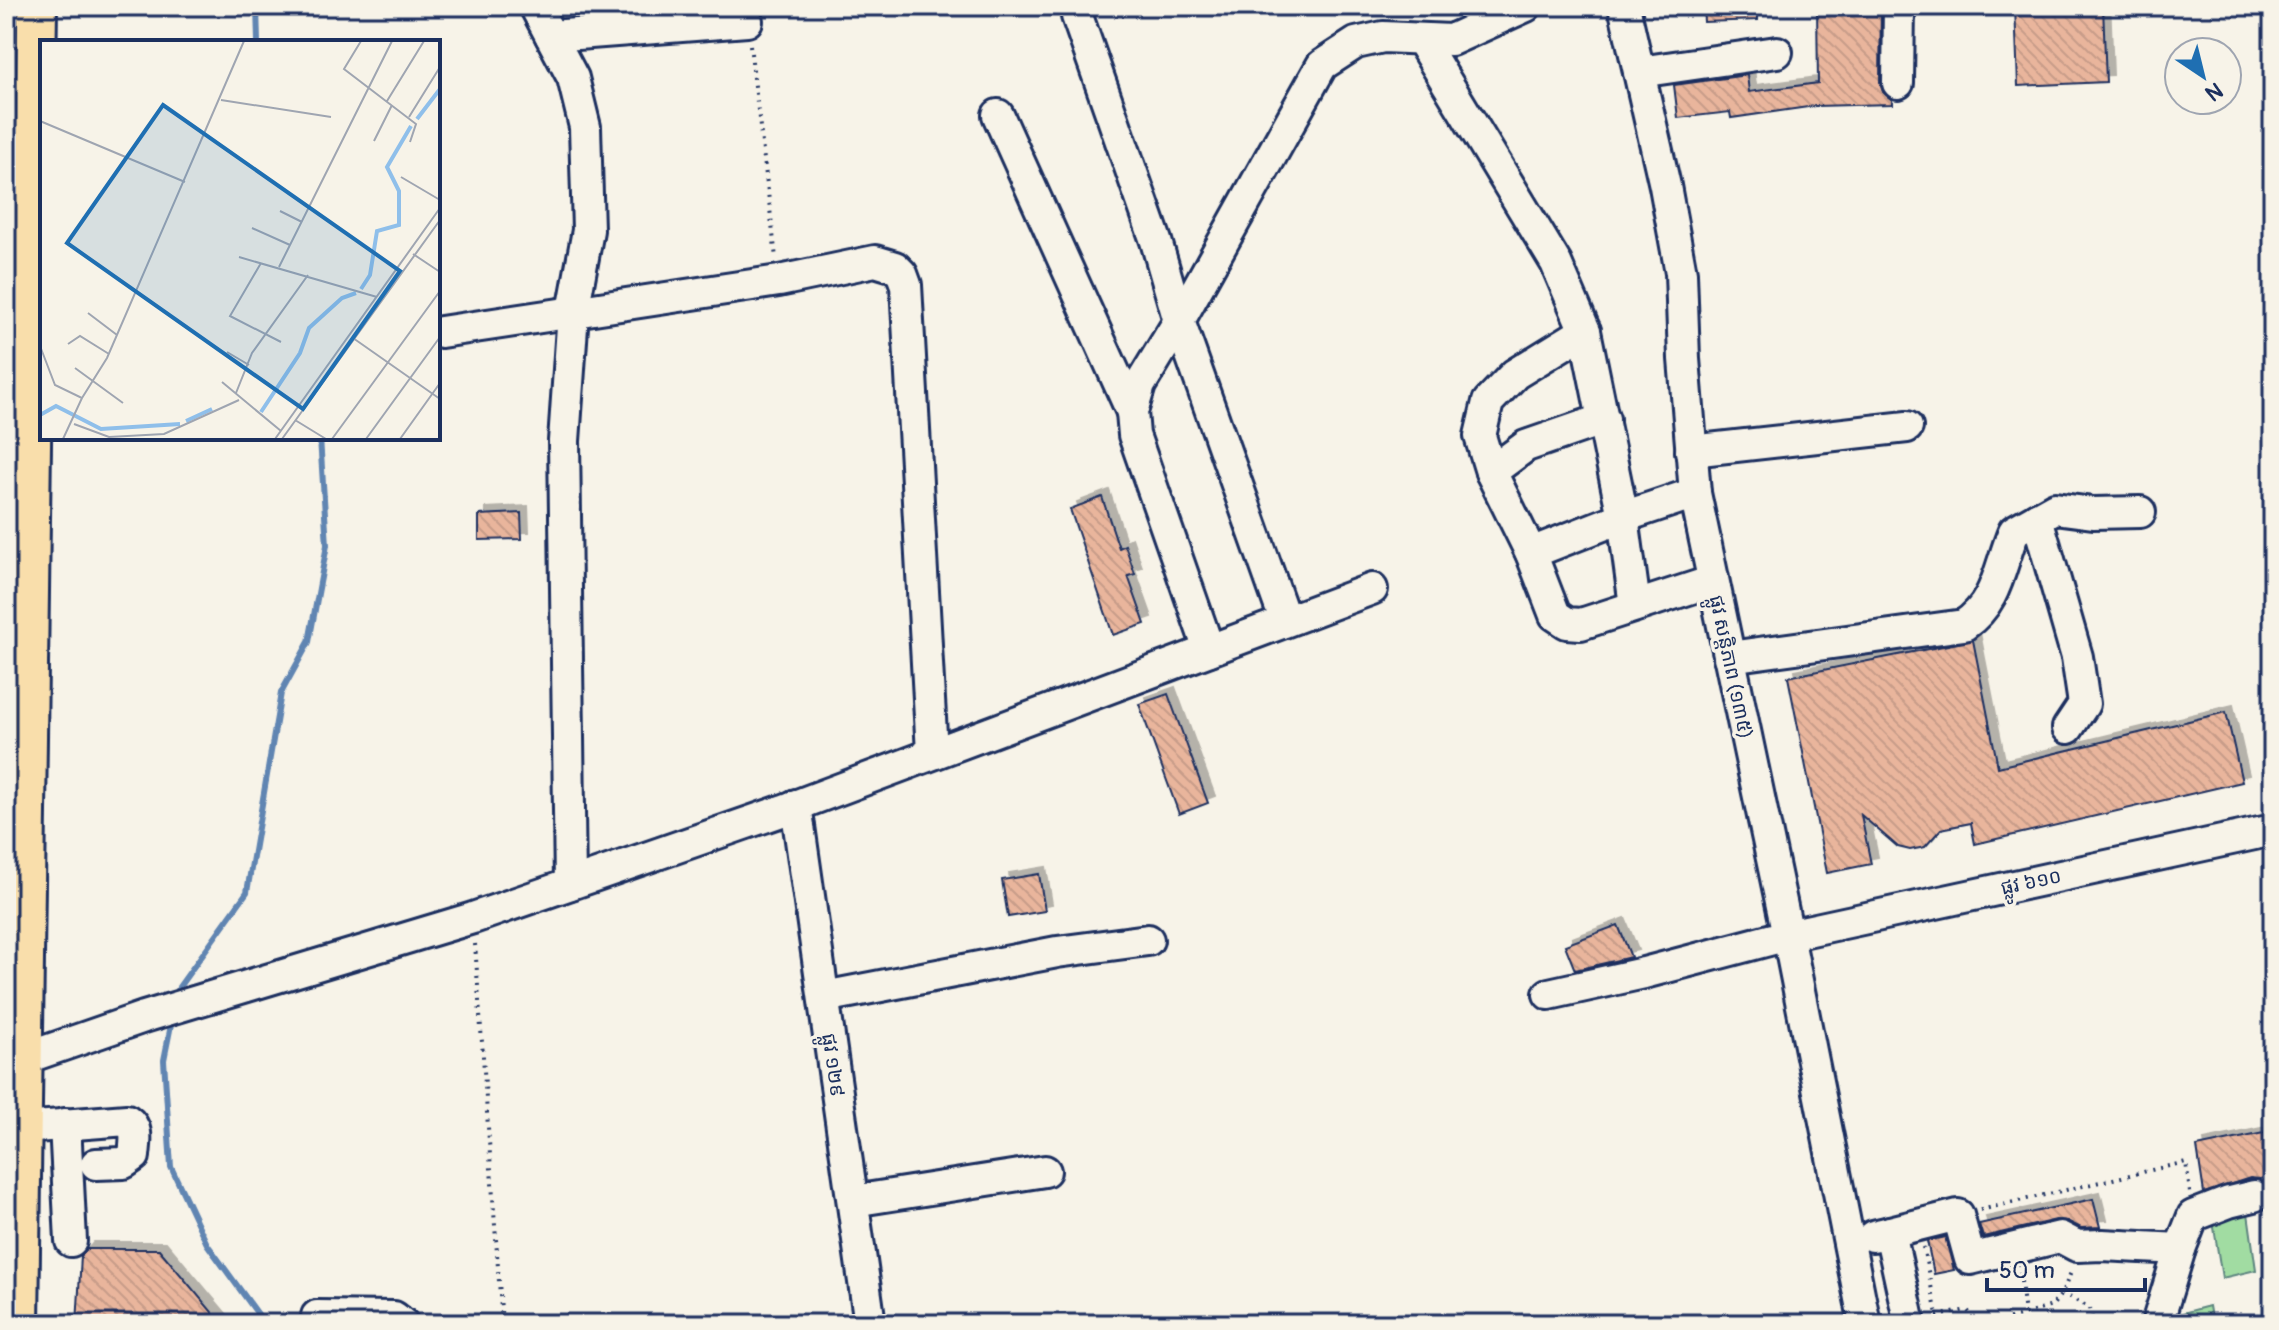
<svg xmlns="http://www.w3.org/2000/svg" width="2279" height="1330" viewBox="0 0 2279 1330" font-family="Pangolin,'Noto Sans Khmer',sans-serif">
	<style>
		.green { fill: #a1dca2; stroke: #5e8680; stroke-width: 2 }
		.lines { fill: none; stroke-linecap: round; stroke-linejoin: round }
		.stream { stroke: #6185b2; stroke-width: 6 }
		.building { fill: url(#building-back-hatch); stroke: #1b2f5e; stroke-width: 2; filter: url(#shadow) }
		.minor-casing { stroke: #1b2f5e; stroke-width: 36 }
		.major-casing { stroke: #1b2f5e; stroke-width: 44 }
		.path { stroke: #1b2f5e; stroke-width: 4; stroke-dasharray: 2 6; stroke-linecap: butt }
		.minor { stroke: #f7f3e8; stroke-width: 30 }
		.major { stroke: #f9deab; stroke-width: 38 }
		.labels { text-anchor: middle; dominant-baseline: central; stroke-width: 7; stroke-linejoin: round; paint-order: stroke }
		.street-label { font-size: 20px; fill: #1b2f5e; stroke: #f7f3e8 }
		.inset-river { fill: none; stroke: #8fbfea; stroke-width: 4 }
		.inset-road { fill: none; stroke: #9fa5b1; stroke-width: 2 }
		.view { fill: #1f6fb2; fill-opacity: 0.15; stroke: #1f6fb2; stroke-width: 4 }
		.inset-edge { fill: none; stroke: #1b2f5e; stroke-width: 4 }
	</style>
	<defs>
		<pattern id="building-back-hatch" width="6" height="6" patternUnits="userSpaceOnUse" patternTransform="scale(2)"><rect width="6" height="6" fill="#e9b59c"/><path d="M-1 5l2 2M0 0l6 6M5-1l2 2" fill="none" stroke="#c79c89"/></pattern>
		<filter id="shadow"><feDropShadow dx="7" dy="-7" stdDeviation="0" flood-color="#0004"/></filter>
	</defs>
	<rect width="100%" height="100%" fill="#f7f3e8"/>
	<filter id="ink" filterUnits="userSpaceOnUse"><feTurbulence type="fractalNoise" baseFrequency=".0125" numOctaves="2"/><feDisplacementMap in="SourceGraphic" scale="16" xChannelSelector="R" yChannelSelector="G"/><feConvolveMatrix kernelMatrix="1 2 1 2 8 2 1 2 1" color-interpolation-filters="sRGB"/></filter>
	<g filter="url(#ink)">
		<g class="green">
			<polygon points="2248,1213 2256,1270 2222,1278 2213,1221"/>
			<polygon points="2209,1306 2212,1324 2161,1324 2160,1319"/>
		</g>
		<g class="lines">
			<g class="stream">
				<polyline points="257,6 258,42"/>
				<polyline points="177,997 179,987 247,892 281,693 309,642 327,545 320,438"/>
				<polyline points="172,1020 164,1060 171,1167 207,1244 265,1324"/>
			</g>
		</g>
		<g class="building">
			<polygon points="1703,6 1758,6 1758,20 1704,22"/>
			<polygon points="1817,6 1881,6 1880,83 1883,92 1892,100 1892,104 1815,106 1731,118 1730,112 1678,118 1674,85 1747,75 1749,92 1818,83"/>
			<polygon points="2015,6 2103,6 2106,82 2018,86"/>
			<polygon points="1102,497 1119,548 1125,545 1135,574 1128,576 1145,624 1113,635 1070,509"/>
			<polygon points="521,513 522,539 479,540 479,515"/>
			<polygon points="1973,640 1998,767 2226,712 2242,782 1975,844 1971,823 1941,829 1925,847 1910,850 1898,847 1861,815 1871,864 1827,873 1788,677"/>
			<polygon points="1168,694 1208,803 1179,814 1139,704"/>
			<polygon points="1039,874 1045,911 1008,917 1002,880"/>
			<polygon points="1618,925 1631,957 1575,970 1565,945"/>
			<polygon points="2273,1131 2273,1176 2260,1179 2250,1178 2204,1193 2197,1147"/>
			<polygon points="2093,1199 2100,1227 2081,1228 2067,1221 2056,1220 1983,1237 1979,1224"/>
			<polygon points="1945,1237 1954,1270 1934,1274 1927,1241"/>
			<polygon points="87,1249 159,1249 222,1324 77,1324 81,1256"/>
		</g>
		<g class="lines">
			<defs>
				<g id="minor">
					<polyline points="535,6 573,78 585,127 588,230 573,312 564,441 570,884"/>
					<polyline points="1081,6 1077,16 1156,241 1179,321 1285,620"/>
					<polyline points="1624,6 1665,186 1681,273 1684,359 1695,493 1788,935 1865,1324"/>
					<polyline points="551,36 747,21"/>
					<polyline points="1421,40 1556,263 1585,331 1623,517 1635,606"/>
					<polyline points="1639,72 1777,52"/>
					<polyline points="1898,83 1899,6"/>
					<polyline points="998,115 1132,412"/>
					<polyline points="441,332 779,281 875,261 895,267 902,274 906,285 932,753"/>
					<polyline points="1604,419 1526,446 1491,472 1531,553 1555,615 1567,623 1581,624 1713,581"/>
					<polyline points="1691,451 1907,427"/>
					<polyline points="1491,472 1480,436 1488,402 1515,374 1585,331"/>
					<polyline points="2037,518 2077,657 2084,704 2068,728"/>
					<polyline points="1531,553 1623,517 1695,493"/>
					<polyline points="1209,650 1134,435 1132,412 1140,385 1179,321 1322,65 1356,43 1383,37 1451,40 1526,6"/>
					<path d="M1729,657L1964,625C1998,602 1999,567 2014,531L2055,508L2093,513L2140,512"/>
					<polyline points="796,805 870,1324"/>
					<polyline points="1549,994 1644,973 1788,935 2273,830"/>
					<polyline points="824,997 1057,952 1148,940"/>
					<polyline points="6,1059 23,1059 144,1017 473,918 784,810 1372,589"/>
					<polyline points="65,1124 71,1241"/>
					<path d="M22,1128L127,1120C139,1128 135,1143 134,1156L124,1163L96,1164"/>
					<polyline points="853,1201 1045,1171"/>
					<polyline points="1890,1232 1958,1215 1970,1259 2060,1237 2077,1246 2102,1245 2180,1249"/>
					<polyline points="1873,1236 1890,1232 1910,1324"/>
					<polyline points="317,1316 394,1317 403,1324"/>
					<polyline points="2157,1324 2180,1249 2193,1216 2229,1202 2254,1196"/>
				</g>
				<polyline id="major" points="19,1324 37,6"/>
			</defs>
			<use href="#minor" class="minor-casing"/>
			<use href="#major" class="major-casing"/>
			<g class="path">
				<polyline points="750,45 776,258"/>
				<polyline points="475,944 502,1324"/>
				<polyline points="1980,1210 2186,1162 2190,1193"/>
				<polyline points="1923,1247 1939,1324"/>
				<polyline points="2020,1273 2025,1314"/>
				<polyline points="2062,1293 2090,1308 2093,1324"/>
				<polyline points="1937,1316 1967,1310 1980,1324"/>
				<polyline points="1994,1324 2052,1306 2062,1293 2072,1270"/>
			</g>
			<use href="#minor" class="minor"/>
			<use href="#major" class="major"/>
		</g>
	</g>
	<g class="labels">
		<g class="street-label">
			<text transform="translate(1731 667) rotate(78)">ផ្លូវ សន្តិភាព (១៣៥)</text>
			<text transform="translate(2031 882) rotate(-12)">ផ្លូវ ៦១០</text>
			<text transform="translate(833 1065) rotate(82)">ផ្លូវ ១២៩</text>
		</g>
	</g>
	<g transform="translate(40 40)">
		<rect width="400" height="400" fill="#f7f3e8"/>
		<path class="inset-river" d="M377,79L400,49M321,249L330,235L337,191L359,185V151L347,127L371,86M221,372L260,313L269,288L302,258L316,253M0,375L16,366L61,389L140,384M146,381L172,369"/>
		<path class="inset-road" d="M321,1L304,29L376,84L370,102M181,60L291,77M347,61L384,1M369,77L400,27M0,81L145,142M334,101L352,65M361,137L400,160M240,171L262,182M212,188L250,205M373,214L400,232M199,217L337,257M221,223L190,276L241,302M239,227L352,1M48,273L77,295M313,298L400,359M28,304L40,296L69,314M0,306L15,345L42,358L23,399M187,312L209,325M35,328L83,363M182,342L241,391M196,353L212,313L268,235M42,358L67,318L204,1M255,380L286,399M34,384L69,397L124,394L199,360M235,399L400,168M242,399L400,180M292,399L400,251M326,399L400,297M360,399L400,343"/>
		<path class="view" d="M123,65L360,231L263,369L27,203Z"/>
		<rect width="400" height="400" class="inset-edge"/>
	</g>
	<rect width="2279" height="1330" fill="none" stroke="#f7f3e8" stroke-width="32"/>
	<rect x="16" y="16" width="2247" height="1298" fill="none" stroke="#1b2f5e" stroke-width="3" filter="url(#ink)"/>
	<g transform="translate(2203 76) rotate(145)"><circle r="38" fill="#f7f3e8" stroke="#9fa5b1" stroke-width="2"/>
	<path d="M0-6L14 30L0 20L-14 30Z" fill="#1f6fb2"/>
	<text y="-12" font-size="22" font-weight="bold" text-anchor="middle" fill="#1b2f5e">N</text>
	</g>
	<path d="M1987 1278v12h158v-12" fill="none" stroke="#1b2f5e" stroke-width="4"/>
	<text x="1999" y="1278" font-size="24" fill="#1b2f5e" stroke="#f7f3e8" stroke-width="6" paint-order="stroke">50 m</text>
</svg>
